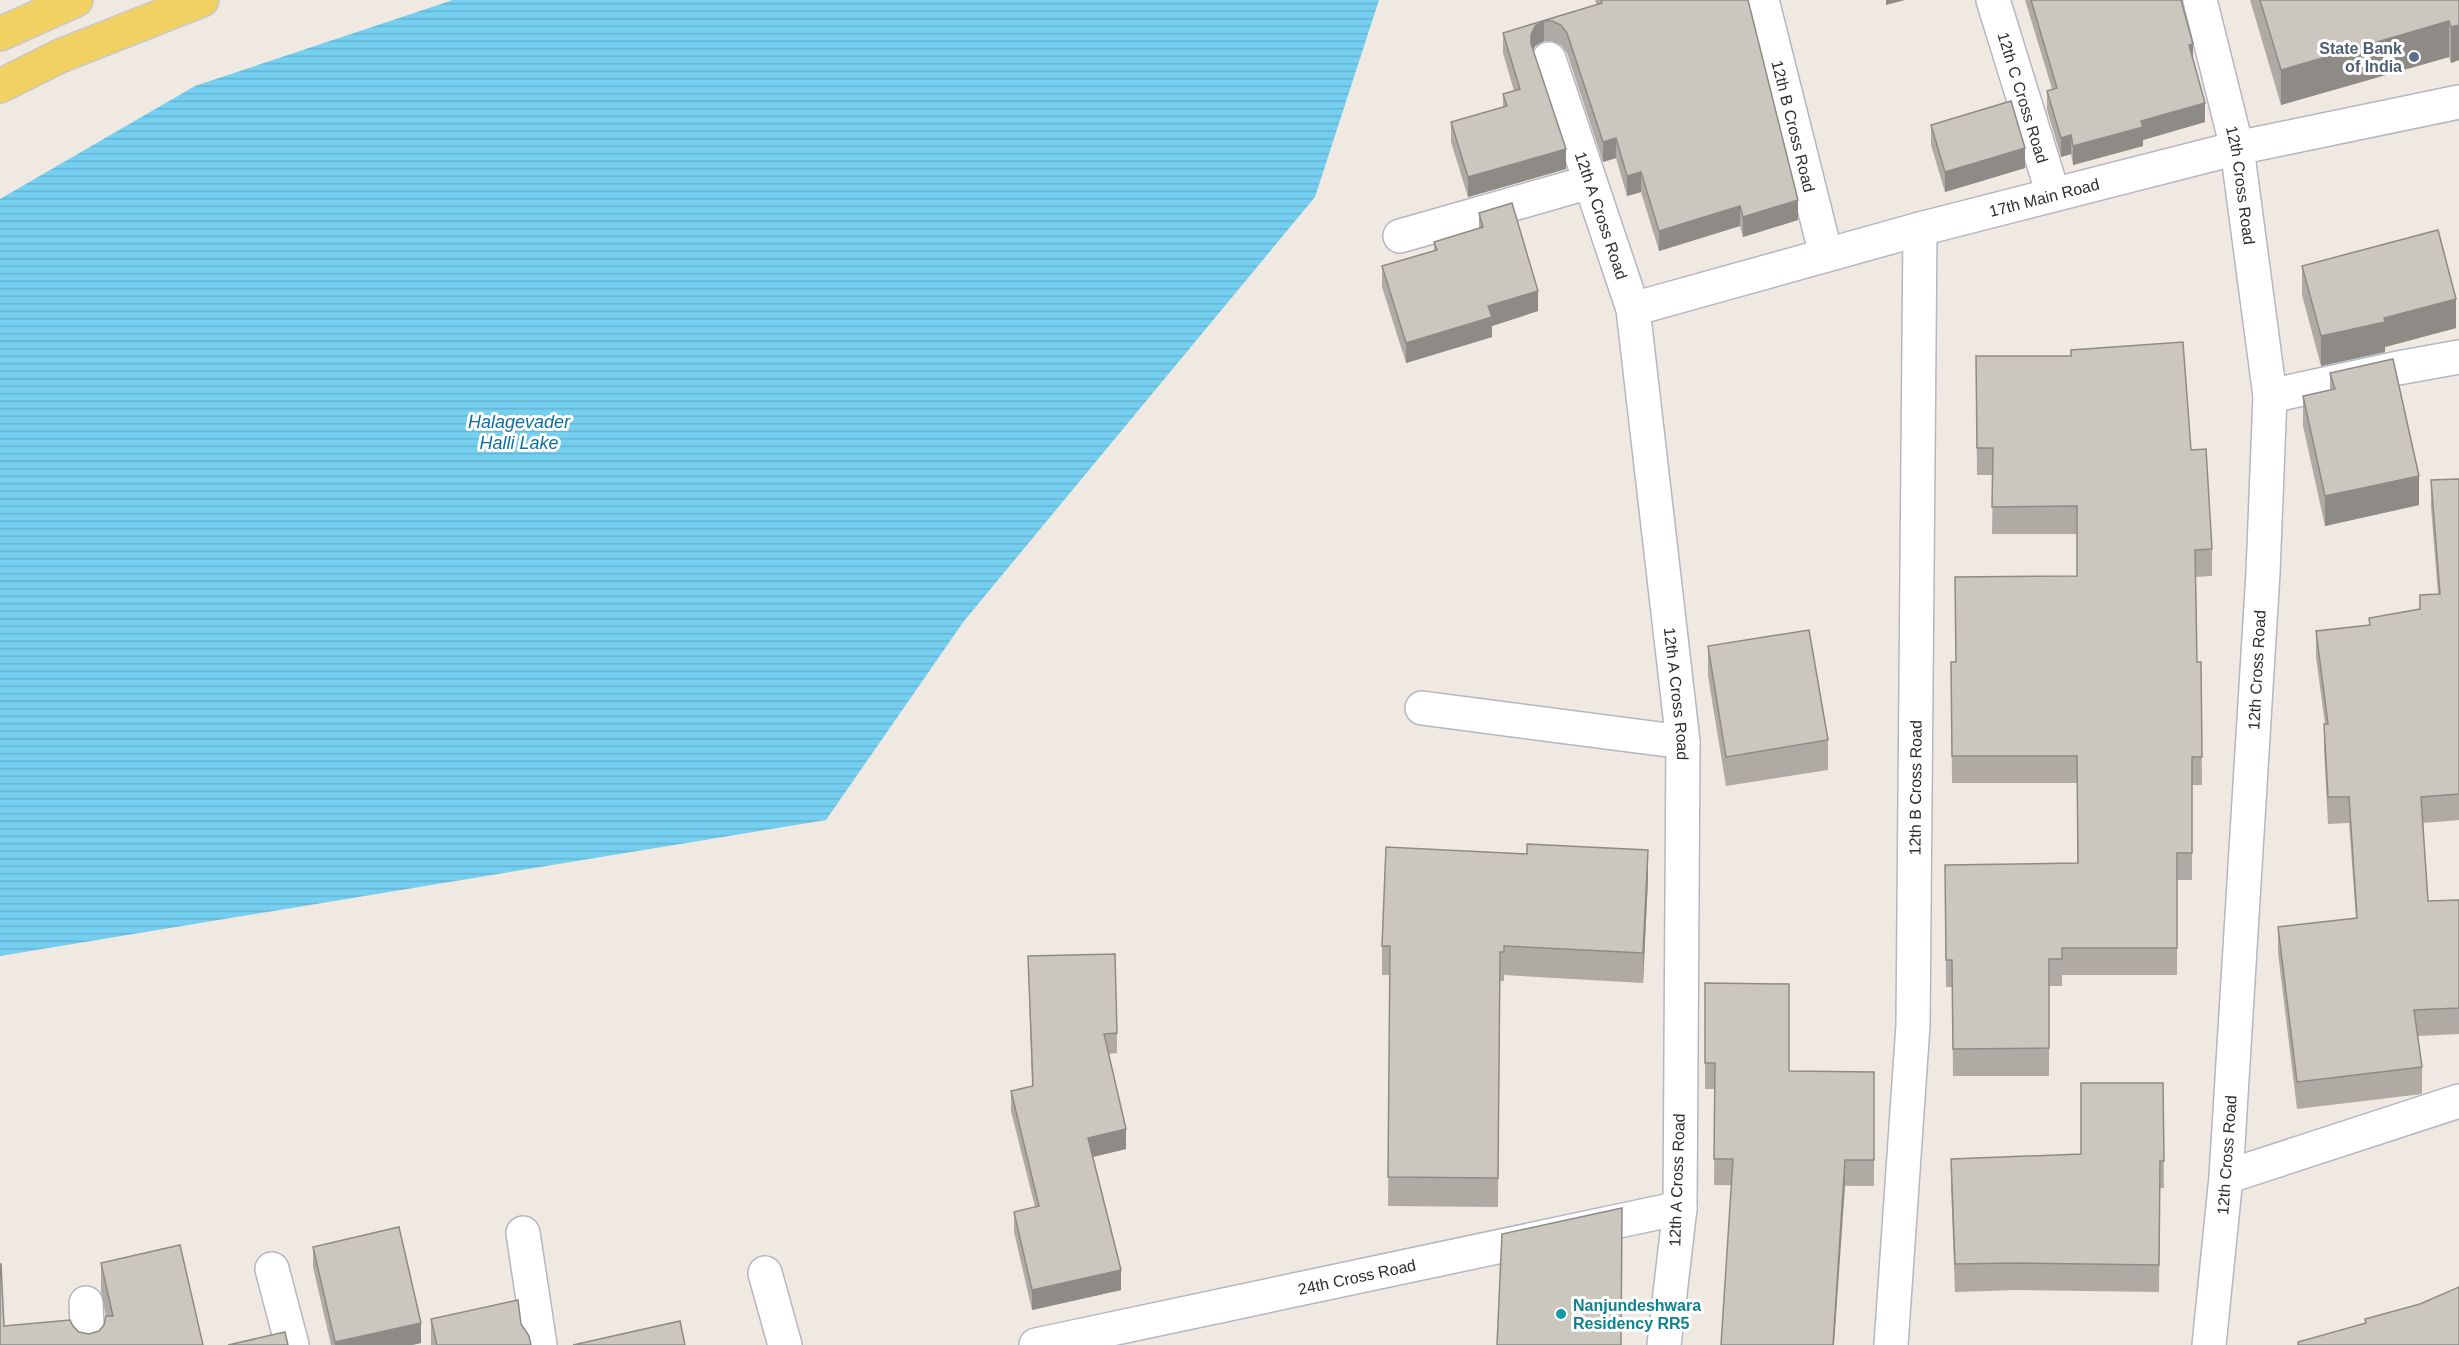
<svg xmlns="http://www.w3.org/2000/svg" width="2459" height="1345" viewBox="0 0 2459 1345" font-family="Arial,sans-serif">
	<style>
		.water { fill: url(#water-rules) }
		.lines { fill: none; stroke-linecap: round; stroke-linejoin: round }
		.minor-casing { stroke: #b4b7c1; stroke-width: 36 }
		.major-casing { stroke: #c9c9c9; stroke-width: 36 }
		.minor { stroke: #fff; stroke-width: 33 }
		.major { stroke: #f2d163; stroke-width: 33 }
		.wall { fill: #afaba4 }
		.shaded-wall { fill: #8e8b86 }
		.building { fill: #cbc7bf; stroke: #8e8b86; stroke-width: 1.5 }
		.service-dot { fill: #5c6f8a; stroke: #fff; stroke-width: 2 }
		.culture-dot { fill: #0f9aa8; stroke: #fff; stroke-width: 2 }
		.labels { text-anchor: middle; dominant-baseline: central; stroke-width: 6; stroke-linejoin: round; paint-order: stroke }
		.service-label { font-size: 16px; font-weight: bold; fill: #4e5e75; stroke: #fff; text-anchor: end }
		.street-label { font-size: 16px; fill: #2e2e2e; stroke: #fff }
		.culture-label { font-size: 16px; font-weight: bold; fill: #0d838f; stroke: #fff; text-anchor: start }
		.water-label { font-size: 18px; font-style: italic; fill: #0d6fa3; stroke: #fff }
	</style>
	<defs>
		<pattern id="water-rules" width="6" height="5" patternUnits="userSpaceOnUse" patternTransform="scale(1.5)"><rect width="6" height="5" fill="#75cff0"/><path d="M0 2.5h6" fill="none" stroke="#66b2ce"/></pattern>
	</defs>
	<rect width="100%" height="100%" fill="#efe9e1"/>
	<polygon class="water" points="453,0 1379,0 1315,197 964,621 826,820 0,956 0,199 195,86"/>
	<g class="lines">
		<defs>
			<g id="minor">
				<path id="s1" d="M1762,0L1826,255"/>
				<path id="s2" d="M1993,0L2053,194"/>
				<path id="s3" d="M2200,0L2237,148L2270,396L2263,573L2226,1177L2209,1345"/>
				<path id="s4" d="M1549,59L1633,309L1683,742L1680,1208L1664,1345"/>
				<polyline points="1400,236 1590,182"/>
				<path id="s5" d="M1633,309L1920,229L2237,148L2459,102"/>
				<polyline points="2270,396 2398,368 2459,357"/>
				<polyline points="1422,708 1683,742"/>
				<polyline points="2226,1177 2459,1101"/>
				<polyline points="523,1233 540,1345"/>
				<polyline points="272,1269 292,1345"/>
				<polyline points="765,1273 785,1345"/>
				<polyline points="86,1303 88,1345"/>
				<path id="s6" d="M1036,1345L1680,1208"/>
				<path id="s7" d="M1891,1345L1913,1025L1920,229"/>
			</g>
			<g id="major">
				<polyline points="0,34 76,0"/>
				<polyline points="0,86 60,56 202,0"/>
			</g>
		</defs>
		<use href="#minor" class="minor-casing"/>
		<use href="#major" class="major-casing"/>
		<use href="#minor" class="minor"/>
		<use href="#major" class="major"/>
	</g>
	<g class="wall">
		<polygon points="1595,0 1748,0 1798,220 1743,237 1740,226 1659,251 1641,192 1627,196 1616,158 1603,162 1567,53 1561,45 1552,41 1544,41 1535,46 1533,50 1566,169 1468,197 1451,142 1451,122 1503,107 1503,94 1514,91 1503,53 1503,33 1597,5"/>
		<polygon points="2025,0 2181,0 2205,122 2143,140 2143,146 2073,165 2071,154 2061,157 2047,110 2047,91 2052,89"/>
		<polygon points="2250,0 2459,0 2459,60 2451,63 2449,57 2281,105"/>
		<polygon points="1931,125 2025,168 1945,192 1931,145"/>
		<polygon points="1479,213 1538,311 1492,326 1492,337 1406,363 1382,287 1382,266 1434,251 1434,242 1479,228"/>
		<polygon points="2302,266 2456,328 2385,347 2385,352 2321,366 2302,295"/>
		<polygon points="1976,356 2191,450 2212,549 2212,576 2196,577 2197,662 2201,662 2202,785 2192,785 2192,880 2177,880 2177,975 2062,975 2062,986 2049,986 2049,1076 1953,1076 1952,987 1946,987 1945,865 2077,863 2077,783 1952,783 1951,662 1956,662 2077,576 2077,534 1992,534 1993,475 1977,475"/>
		<polygon points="2330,373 2419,505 2325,526 2303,426 2303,396 2330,390"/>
		<polygon points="2459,479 2459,820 2423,823 2428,901 2459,900 2459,1034 2418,1036 2422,1067 2422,1094 2297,1109 2278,953 2278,927 2356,918 2349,823 2328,824 2324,750 2324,724 2325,724 2316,657 2316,631 2369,625 2369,618 2420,609 2420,595 2438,594 2431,507 2431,480"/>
		<polygon points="1708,646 1828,740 1828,770 1726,786 1708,676"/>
		<polygon points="1648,879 1643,983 1504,975 1504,981 1500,981 1498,1207 1388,1206 1390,975 1382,975 1382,946"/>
		<polygon points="1028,956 1117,1033 1117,1053 1108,1054 1126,1149 1093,1157 1121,1290 1032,1310 1014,1232 1014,1212 1035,1207 1011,1111 1011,1091 1032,1086"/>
		<polygon points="1705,983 1789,1071 1874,1072 1874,1186 1714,1185 1715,1089 1705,1089"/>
		<polygon points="2163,1083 2164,1188 2160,1188 2159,1292 2016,1290 1955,1292 1951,1186 1951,1159 2081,1154"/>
		<polygon points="180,1245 203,1345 0,1345 0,1264 1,1264 4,1326 70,1320 73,1326 79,1332 89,1334 99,1331 104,1325 106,1316 101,1292 101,1263"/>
		<polygon points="313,1247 421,1343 412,1345 331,1345 313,1267"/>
		<polygon points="431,1319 521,1324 531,1345 431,1345"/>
	</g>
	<g class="shaded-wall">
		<polygon points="1886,0 1905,0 1886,5"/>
		<polygon points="1544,21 1544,41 1535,46 1531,55 1531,35 1535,26"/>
		<polygon points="2449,21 2449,57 2281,105 2281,70"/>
		<polygon points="2459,25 2459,60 2451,63 2451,27"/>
		<polygon points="2193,44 2193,63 2189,45"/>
		<polygon points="2205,103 2205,122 2143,140 2143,146 2073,165 2073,146 2141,121"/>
		<polygon points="2071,135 2071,154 2061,157 2061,138"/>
		<polygon points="1616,138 1616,158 1603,162 1603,142"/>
		<polygon points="2025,148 2025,168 1945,192 1945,172"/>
		<polygon points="1566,149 1566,169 1468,197 1468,177"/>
		<polygon points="1641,172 1641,192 1627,196 1627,176"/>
		<polygon points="1798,200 1798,220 1743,237 1743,217"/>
		<polygon points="1740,206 1740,226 1659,251 1659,231"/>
		<polygon points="1538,291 1538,311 1492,326 1492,337 1406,363 1406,343 1488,306"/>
		<polygon points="2456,299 2456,328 2385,347 2385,352 2321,366 2321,336 2384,318"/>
		<polygon points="2419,476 2419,505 2325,526 2325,496"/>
		<polygon points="1648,850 1648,879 1643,983 1643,953"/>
		<polygon points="1126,1129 1126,1149 1088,1158 1088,1138"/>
		<polygon points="1845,1160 1845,1186 1834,1345 1833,1345"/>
		<polygon points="1121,1270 1121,1290 1032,1310 1032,1290"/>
		<polygon points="421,1323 421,1343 412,1345 335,1345 335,1342"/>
	</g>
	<g class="building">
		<polygon points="1601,0 1748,0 1798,200 1743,217 1740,206 1659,231 1641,172 1627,176 1616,138 1603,142 1567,33 1561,25 1552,21 1544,21 1535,26 1531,35 1531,44 1566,149 1468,177 1451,122 1507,106 1503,94 1520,89 1503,33 1602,3"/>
		<polygon points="2031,0 2181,0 2193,44 2189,45 2205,103 2141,121 2143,127 2073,146 2071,135 2061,138 2047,91 2057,88"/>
		<polygon points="2260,0 2459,0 2459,25 2451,27 2449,21 2281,70"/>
		<polygon points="2011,101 2025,148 1945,172 1931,125"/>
		<polygon points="1512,203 1538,291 1488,306 1492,317 1406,343 1382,266 1437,250 1434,242 1483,227 1479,213"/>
		<polygon points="2438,230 2456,299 2384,318 2385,322 2321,336 2302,266"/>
		<polygon points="2183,342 2191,450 2206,449 2212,549 2195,550 2197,662 2201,662 2202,757 2192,757 2192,853 2177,853 2177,948 2062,948 2062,959 2049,959 2049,1048 1953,1049 1952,960 1946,960 1945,865 2078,863 2077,756 1952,756 1951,662 1956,662 1955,577 2077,576 2077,506 1992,507 1993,448 1977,448 1976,356 2071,356 2071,350"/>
		<polygon points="2393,359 2419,476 2325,496 2303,396 2335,389 2330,373"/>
		<polygon points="2459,479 2459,794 2421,797 2428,901 2459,900 2459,1008 2414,1010 2422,1067 2297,1082 2278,927 2357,918 2349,797 2328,797 2324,724 2328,724 2316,631 2370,625 2369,618 2420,609 2420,595 2440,594 2431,480"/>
		<polygon points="1809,630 1828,740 1726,757 1708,646"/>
		<polygon points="1527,844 1648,850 1643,953 1504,946 1504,952 1500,952 1498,1178 1388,1177 1390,946 1382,946 1386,847 1527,854"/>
		<polygon points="1115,954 1117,1033 1104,1034 1126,1129 1088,1138 1121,1270 1032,1290 1014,1212 1039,1206 1011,1091 1033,1086 1028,956"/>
		<polygon points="1705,983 1789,984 1789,1071 1874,1072 1874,1160 1845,1160 1833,1345 1721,1345 1733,1159 1714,1159 1715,1063 1705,1063"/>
		<polygon points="2081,1083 2163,1083 2164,1161 2160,1161 2159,1265 2016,1263 1955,1264 1951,1159 2081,1154"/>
		<polygon points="1622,1208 1621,1345 1497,1345 1502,1234"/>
		<polygon points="399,1227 421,1323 335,1342 313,1247"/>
		<polygon points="180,1245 203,1345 0,1345 0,1264 1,1264 4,1326 70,1320 73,1326 79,1332 89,1334 99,1331 104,1325 106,1316 113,1316 101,1263"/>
		<polygon points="2459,1287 2459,1345 2298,1345 2298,1342 2366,1323 2365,1319 2420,1304"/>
		<polygon points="518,1300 521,1324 529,1336 531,1345 437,1345 431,1319"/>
		<polygon points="680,1321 685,1345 573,1345"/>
		<polygon points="285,1332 288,1345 228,1345"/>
	</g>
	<circle class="service-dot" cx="2414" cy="57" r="6"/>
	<circle class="culture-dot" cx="1561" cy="1314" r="6"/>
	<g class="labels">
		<g class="service-label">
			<text x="2402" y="48">State Bank<tspan x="2402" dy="18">of India</tspan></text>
		</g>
		<g class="street-label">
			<text stroke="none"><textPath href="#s2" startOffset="102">12th C Cross Road</textPath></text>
			<text stroke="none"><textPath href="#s1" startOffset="130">12th B Cross Road</textPath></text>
			<text stroke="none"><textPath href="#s3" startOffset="190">12th Cross Road</textPath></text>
			<text stroke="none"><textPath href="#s5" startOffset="426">17th Main Road</textPath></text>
			<text stroke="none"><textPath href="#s4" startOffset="165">12th A Cross Road</textPath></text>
			<text transform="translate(2257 670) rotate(-87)">12th Cross Road</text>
			<text stroke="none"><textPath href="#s4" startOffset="651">12th A Cross Road</textPath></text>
			<text stroke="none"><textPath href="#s7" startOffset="558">12th B Cross Road</textPath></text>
			<text transform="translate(2227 1155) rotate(-86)">12th Cross Road</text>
			<text transform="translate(1677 1180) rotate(-88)">12th A Cross Road</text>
			<text stroke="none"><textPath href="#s6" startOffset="328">24th Cross Road</textPath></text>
		</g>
		<g class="culture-label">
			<text x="1573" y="1305">Nanjundeshwara<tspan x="1573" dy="18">Residency RR5</tspan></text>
		</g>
		<g class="water-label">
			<text x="519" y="422">Halagevader<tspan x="519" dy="21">Halli Lake</tspan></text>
		</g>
	</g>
</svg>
